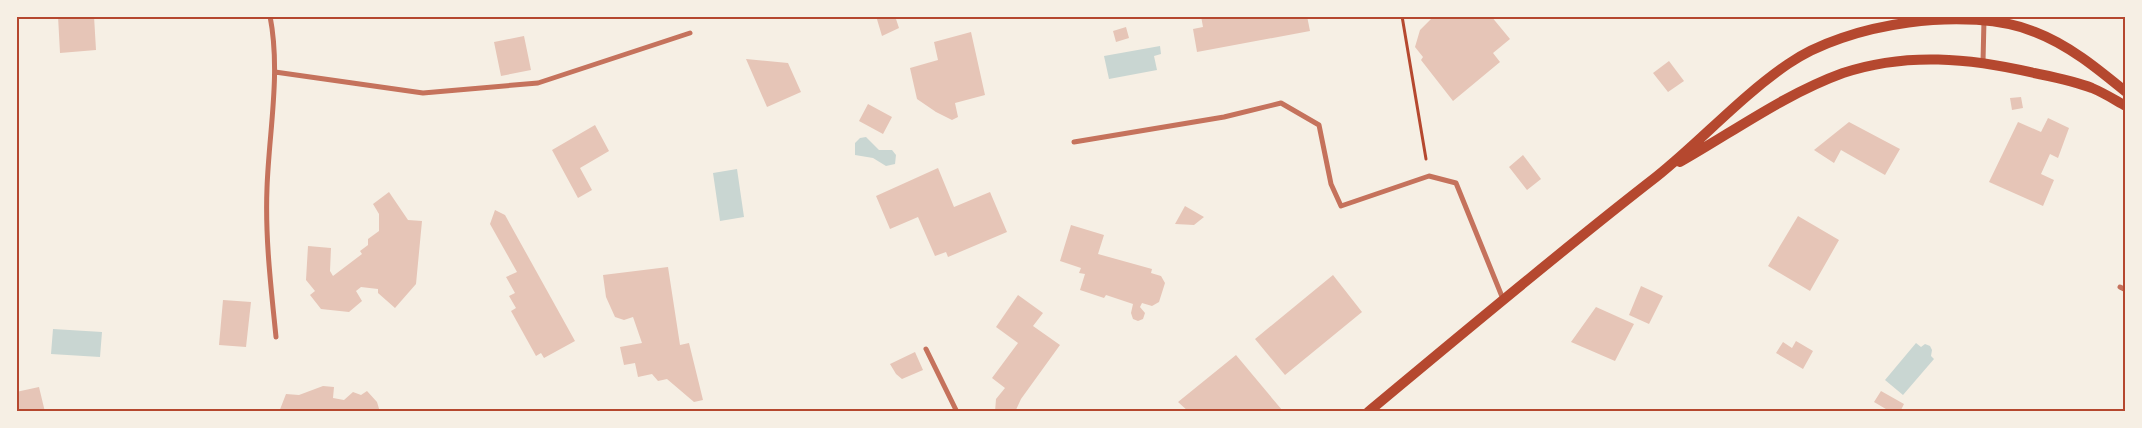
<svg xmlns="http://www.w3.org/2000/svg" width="2142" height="428" viewBox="0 0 2142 428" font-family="Georgia,serif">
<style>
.water{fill:#c9d6d2}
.building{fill:#e6c5b7}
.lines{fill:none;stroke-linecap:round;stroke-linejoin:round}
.path{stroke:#b5482f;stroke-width:3}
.minor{stroke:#c5725c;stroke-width:5}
.secondary{stroke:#b5482f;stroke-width:10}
.neatline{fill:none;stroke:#b5482f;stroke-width:2}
</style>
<rect width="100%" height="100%" fill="#f6efe4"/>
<path class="water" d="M 1160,46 L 1161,54 L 1154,56 L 1157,70 L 1109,79 L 1104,56 Z
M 866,137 L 879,150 L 892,150 L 896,155 L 895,164 L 886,166 L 873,158 L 855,155 L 855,143 L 860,138 Z
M 737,169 L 744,217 L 720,221 L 713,173 Z
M 53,329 L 102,332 L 100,357 L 51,354 Z
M 1916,343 L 1921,347 L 1925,344 L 1930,346 L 1932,350 L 1931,356 L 1934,359 L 1903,395 L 1885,380 Z"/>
<path class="building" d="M 58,16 L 94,16 L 96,50 L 60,53 Z
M 876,16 L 895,16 L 899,28 L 882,36 Z
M 1201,16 L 1307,16 L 1310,31 L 1197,52 L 1193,29 L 1203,27 Z
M 1434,16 L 1491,16 L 1510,39 L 1493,53 L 1500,62 L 1453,101 L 1421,60 L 1423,57 L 1415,47 L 1420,30 Z
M 1126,27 L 1129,38 L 1116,42 L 1113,31 Z
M 971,32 L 985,95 L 955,103 L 958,117 L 952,120 L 936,112 L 917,99 L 910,68 L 938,60 L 934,42 Z
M 524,36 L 531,70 L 501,76 L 494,42 Z
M 746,59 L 788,63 L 801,92 L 767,107 Z
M 1669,61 L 1684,81 L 1668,92 L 1653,73 Z
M 2021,97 L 2023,108 L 2012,110 L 2010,98 Z
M 868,104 L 892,117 L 883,134 L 859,121 Z
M 2048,118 L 2069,128 L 2058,158 L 2050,154 L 2041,174 L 2054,180 L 2043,206 L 1989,182 L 2018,122 L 2041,132 Z
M 1849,122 L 1900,149 L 1885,175 L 1841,150 L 1834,163 L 1814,150 Z
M 595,125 L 609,151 L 580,168 L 592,190 L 578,198 L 552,150 Z
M 1523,155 L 1541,179 L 1527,190 L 1509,167 Z
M 938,168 L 954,207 L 990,192 L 1007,232 L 948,257 L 946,252 L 935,256 L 918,217 L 890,229 L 876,196 Z
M 389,192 L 408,220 L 422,221 L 416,284 L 395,308 L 378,293 L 378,289 L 361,287 L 356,291 L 362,301 L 349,312 L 321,309 L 310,295 L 315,291 L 306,280 L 308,246 L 331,248 L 330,271 L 333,276 L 362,254 L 360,251 L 368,245 L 368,239 L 379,231 L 379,214 L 373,204 Z
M 1185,206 L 1204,217 L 1194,225 L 1175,224 Z
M 495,210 L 505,215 L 575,341 L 544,358 L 541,353 L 536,356 L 511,311 L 516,308 L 509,296 L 515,293 L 506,277 L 517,272 L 490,224 Z
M 1798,216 L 1839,240 L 1810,291 L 1768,266 Z
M 1071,225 L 1104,235 L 1098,254 L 1152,269 L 1151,273 L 1161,276 L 1165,283 L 1159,302 L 1152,306 L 1142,303 L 1140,307 L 1145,313 L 1143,319 L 1138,321 L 1133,319 L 1131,313 L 1133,304 L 1106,295 L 1104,298 L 1080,290 L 1085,274 L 1079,273 L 1081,268 L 1060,261 Z
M 668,267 L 680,345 L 689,343 L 703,400 L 694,402 L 667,379 L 658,381 L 652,374 L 638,377 L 635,363 L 624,365 L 620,347 L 642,343 L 633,317 L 624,320 L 615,317 L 606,297 L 603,275 Z
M 1333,275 L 1362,312 L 1285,375 L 1255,339 Z
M 1641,286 L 1663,296 L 1649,324 L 1629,315 Z
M 1018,295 L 1043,313 L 1033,326 L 1060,345 L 1021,399 L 1015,412 L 995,412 L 996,399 L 1005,388 L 992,378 L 1018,343 L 996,327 Z
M 223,300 L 251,302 L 246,347 L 219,345 Z
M 1596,307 L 1634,324 L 1615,361 L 1571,342 Z
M 1796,341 L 1813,351 L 1803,369 L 1776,353 L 1783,342 L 1792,348 Z
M 915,352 L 923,370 L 902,379 L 896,374 L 890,364 Z
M 1236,355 L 1282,410 L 1280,412 L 1189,412 L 1178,402 Z
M 323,386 L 334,387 L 333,398 L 344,400 L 353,392 L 361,395 L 367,391 L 377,402 L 380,412 L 279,412 L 286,394 L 299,395 Z
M 39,387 L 45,412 L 16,412 L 16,392 Z
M 1881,391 L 1904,404 L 1900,412 L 1891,412 L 1874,402 Z"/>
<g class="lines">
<path class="path" d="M 1402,16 L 1426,159"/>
<path class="minor" d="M 270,16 C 281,73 269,131 267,188 C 265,238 271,287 276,337
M 1983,62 L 1984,20
M 275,72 L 423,93 L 538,83 L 690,33
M 1074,142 L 1224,117 L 1281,103 L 1319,125 L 1331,184 L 1341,206 L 1429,176 L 1456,183 L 1503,299
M 2120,287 L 2126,290
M 926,349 L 957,412"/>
<path class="secondary" d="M 1680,162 C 1733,132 1785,94 1843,73 C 1906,52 1970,58 2034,73 C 2053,77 2074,81 2092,88 C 2104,93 2115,100 2126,106
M 1368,412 C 1463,333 1558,253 1656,177 C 1701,141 1740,97 1788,64 C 1846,23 1969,5 2035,32 C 2069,45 2098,69 2126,92"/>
</g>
<rect width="2142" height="428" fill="none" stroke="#f6efe4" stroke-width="35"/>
<rect x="18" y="18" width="2106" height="392" class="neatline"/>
</svg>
